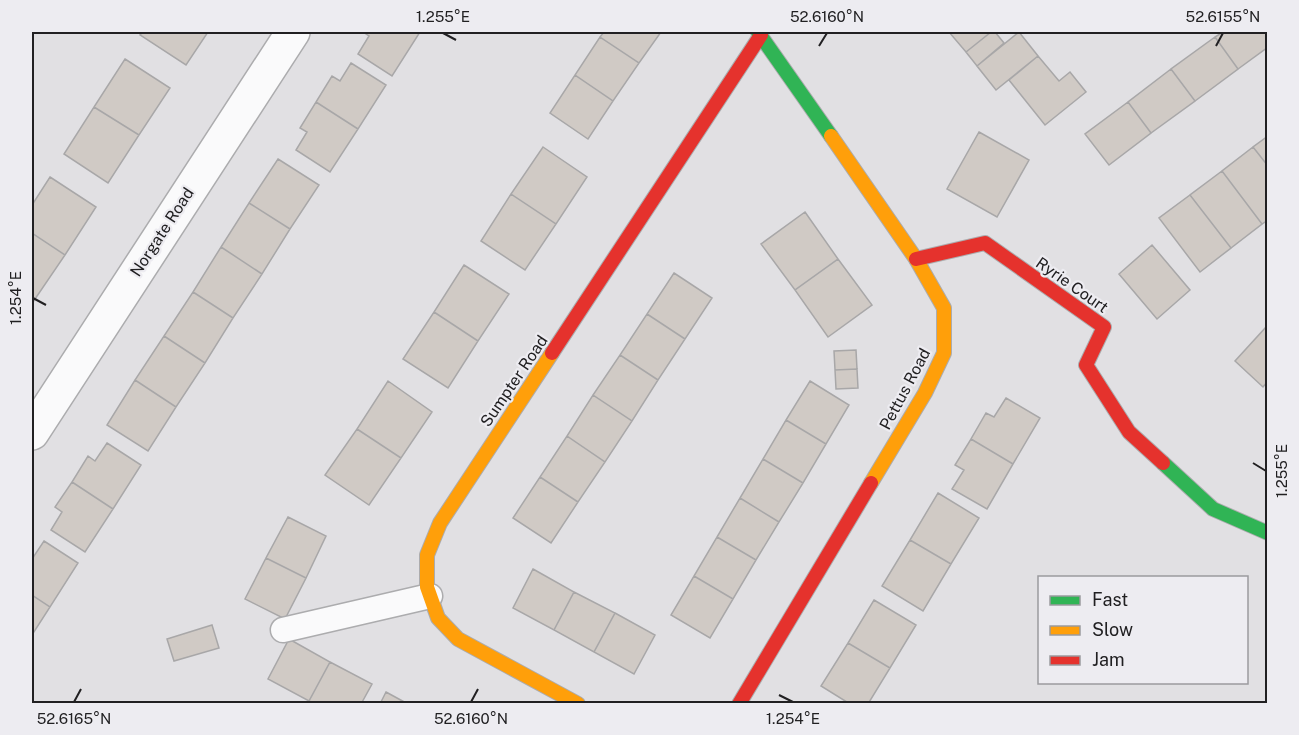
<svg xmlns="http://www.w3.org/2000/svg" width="1299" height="735" viewBox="0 0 1299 735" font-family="'Public Sans',sans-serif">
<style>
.building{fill:#d0cac5;stroke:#a8a7a8;stroke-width:1.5}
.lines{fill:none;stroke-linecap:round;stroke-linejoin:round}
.lane-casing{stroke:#acacae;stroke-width:27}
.street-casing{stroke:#acacae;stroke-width:36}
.fast-casing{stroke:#acacae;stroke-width:16}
.slow-casing{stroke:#acacae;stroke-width:16}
.jam-casing{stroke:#acacae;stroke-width:16}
.lane{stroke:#fafafb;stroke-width:24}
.street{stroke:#fafafb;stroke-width:33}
.fast{stroke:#30b455;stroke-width:14}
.slow{stroke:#ff9f0a;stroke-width:14}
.jam{stroke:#e5322d;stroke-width:14}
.ticks{fill:none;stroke:#212022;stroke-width:2}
.labels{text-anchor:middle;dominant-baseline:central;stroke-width:4.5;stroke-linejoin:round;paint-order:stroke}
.street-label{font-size:16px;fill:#212022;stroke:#edecf1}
.neatline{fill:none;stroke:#212022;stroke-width:2}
.ticks-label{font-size:15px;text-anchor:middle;fill:#212022}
</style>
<rect width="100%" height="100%" fill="#e1e0e3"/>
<path class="building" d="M 143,32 L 208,32 L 186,65 L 140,35 Z
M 363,32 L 420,32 L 392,76 L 358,54 L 369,36 Z
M 604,32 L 661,32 L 639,63 L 600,37 Z
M 949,32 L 991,32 L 966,52 Z
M 991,32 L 995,32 L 1004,43 L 977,66 L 966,52 Z
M 1019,32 L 1038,56 L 996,90 L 977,66 Z
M 1223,32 L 1268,32 L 1268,47 L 1238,69 L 1215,37 Z
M 600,37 L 639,63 L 613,101 L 575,75 Z
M 1215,37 L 1238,69 L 1195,101 L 1171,69 Z
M 1038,56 L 1059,81 L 1070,72 L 1086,92 L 1045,125 L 1009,80 Z
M 125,59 L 170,88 L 139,135 L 94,107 Z
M 351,63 L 386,85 L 358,129 L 316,102 L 332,76 L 340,81 Z
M 1171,69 L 1195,101 L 1151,133 L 1128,102 Z
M 575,75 L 613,101 L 588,139 L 550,113 Z
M 316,102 L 358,129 L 330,172 L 296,150 L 307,132 L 300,128 Z
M 1128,102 L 1151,133 L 1109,165 L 1085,134 Z
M 94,107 L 139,135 L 108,183 L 64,154 Z
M 979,132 L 1029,160 L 997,217 L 947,189 Z
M 1268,136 L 1268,166 L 1253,147 Z
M 543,147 L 587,177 L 556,224 L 511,194 Z
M 1253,147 L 1268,166 L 1268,220 L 1262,224 L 1222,171 Z
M 278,159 L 319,185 L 290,229 L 249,203 Z
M 1222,171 L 1262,224 L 1231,248 L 1190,195 Z
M 50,177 L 96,207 L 65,255 L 32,233 L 32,205 Z
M 511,194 L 556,224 L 525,270 L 481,241 Z
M 1190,195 L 1231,248 L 1200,272 L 1159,218 Z
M 249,203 L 290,229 L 262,274 L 221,247 Z
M 805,212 L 838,259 L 795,290 L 761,244 Z
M 32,233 L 65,255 L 33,302 L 32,300 Z
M 1152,245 L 1190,290 L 1157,319 L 1119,274 Z
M 221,247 L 262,274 L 233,318 L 193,292 Z
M 838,259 L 872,305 L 828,337 L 795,290 Z
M 464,265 L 509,294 L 478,341 L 434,312 Z
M 674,273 L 712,298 L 685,339 L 647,314 Z
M 193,292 L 233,318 L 205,363 L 164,336 Z
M 434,312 L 478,341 L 448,388 L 403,359 Z
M 647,314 L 685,339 L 658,380 L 620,355 Z
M 1267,326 L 1268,381 L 1263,387 L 1235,361 Z
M 164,336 L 205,363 L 176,407 L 135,380 Z
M 856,350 L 857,369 L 835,370 L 834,351 Z
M 620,355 L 658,380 L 632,421 L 593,395 Z
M 857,369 L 858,388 L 836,389 L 835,370 Z
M 135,380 L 176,407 L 148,451 L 107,425 Z
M 388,381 L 432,412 L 401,458 L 357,429 Z
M 810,381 L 849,405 L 826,444 L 786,420 Z
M 593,395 L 632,421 L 605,462 L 567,436 Z
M 1006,398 L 1040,418 L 1013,464 L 971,439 L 986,413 L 994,417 Z
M 786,420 L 826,444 L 803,483 L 763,459 Z
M 357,429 L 401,458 L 369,505 L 325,475 Z
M 567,436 L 605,462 L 578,502 L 540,477 Z
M 971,439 L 1013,464 L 987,509 L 952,489 L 964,470 L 955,465 Z
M 107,443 L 141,465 L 113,509 L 72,482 L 88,456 L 95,461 Z
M 763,459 L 803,483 L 779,522 L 740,498 Z
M 540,477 L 578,502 L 551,543 L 513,518 Z
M 72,482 L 113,509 L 85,552 L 51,530 L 62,512 L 55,507 Z
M 938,493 L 979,518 L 951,564 L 910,540 Z
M 740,498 L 779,522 L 756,560 L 717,537 Z
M 288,517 L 326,536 L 306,578 L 266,558 Z
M 717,537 L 756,560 L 733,599 L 694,576 Z
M 910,540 L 951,564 L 923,611 L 882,586 Z
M 44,541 L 78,563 L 50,607 L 32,595 L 32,559 Z
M 266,558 L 306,578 L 285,619 L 245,599 Z
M 533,569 L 574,592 L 554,630 L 513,608 Z
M 694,576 L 733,599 L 710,638 L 671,615 Z
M 574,592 L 615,613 L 594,652 L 554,630 Z
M 32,595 L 50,607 L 32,635 Z
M 874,600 L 916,625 L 890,668 L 848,643 Z
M 615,613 L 655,635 L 634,674 L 594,652 Z
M 212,625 L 219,648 L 174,661 L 167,639 Z
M 289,639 L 330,662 L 309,701 L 268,679 Z
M 848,643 L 890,668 L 868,704 L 850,704 L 821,686 Z
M 330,662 L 372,684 L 361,704 L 314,704 L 309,701 Z
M 386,692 L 408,704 L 380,704 Z"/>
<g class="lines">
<g class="lane-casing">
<path id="lane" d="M 283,630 L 430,596"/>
</g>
<g class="street-casing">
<path id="street" d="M 32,433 L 293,32"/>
</g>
<g class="fast-casing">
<path id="fast" d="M 758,32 L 831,136
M 1163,463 L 1213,509 L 1268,533"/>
</g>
<g class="slow-casing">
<path id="slow" d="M 831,136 L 916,259 L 944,308 L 944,353 L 925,393 L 871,483
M 552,353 L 440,523 L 427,555 L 427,587 L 438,618 L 458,639 L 578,704"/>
</g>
<g class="jam-casing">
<path id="jam" d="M 916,259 L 985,243 L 1104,327 L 1086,365 L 1129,432 L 1163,463
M 552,353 L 761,35
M 739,704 L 871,483"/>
</g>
<use href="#lane" class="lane"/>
<use href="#street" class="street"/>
<use href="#fast" class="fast"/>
<use href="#slow" class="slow"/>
<use href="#jam" class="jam"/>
</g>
<path class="ticks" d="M 443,33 L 456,40M 819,46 L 827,33M 1216,46 L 1223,33M 33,298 L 46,305M 1253,463 L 1266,471M 779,695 L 793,702M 74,702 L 81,689M 471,702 L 478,689"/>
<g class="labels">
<g class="street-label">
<text transform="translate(162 232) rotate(-57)">Norgate Road</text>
<text transform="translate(1072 285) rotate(35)">Ryrie Court</text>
<text transform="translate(514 381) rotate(-56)">Sumpter Road</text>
<text transform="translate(905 389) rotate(-62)">Pettus Road</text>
</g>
</g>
<rect width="1299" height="735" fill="none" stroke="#edecf1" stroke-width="66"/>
<rect x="1038" y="576" width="210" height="108" fill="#edecf1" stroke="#9b9a9e" stroke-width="1.5"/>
<rect x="1050" y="596" width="30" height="9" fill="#30b455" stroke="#9b9a9e" stroke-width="1.5"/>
<text x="1092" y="606" font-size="18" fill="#212022">Fast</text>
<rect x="1050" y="626" width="30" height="9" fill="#ff9f0a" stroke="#9b9a9e" stroke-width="1.5"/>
<text x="1092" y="636" font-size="18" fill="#212022">Slow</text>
<rect x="1050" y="656" width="30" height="9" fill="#e5322d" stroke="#9b9a9e" stroke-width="1.5"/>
<text x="1092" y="666" font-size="18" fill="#212022">Jam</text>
<rect x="33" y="33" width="1233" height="669" class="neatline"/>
<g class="ticks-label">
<text x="443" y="22">1.255°E</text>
<text x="827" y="22">52.6160°N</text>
<text x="1223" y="22">52.6155°N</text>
<text transform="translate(16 298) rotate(-90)" y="5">1.254°E</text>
<text transform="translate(1282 471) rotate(-90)" y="5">1.255°E</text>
<text x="74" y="724">52.6165°N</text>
<text x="471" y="724">52.6160°N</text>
<text x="793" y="724">1.254°E</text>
</g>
</svg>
